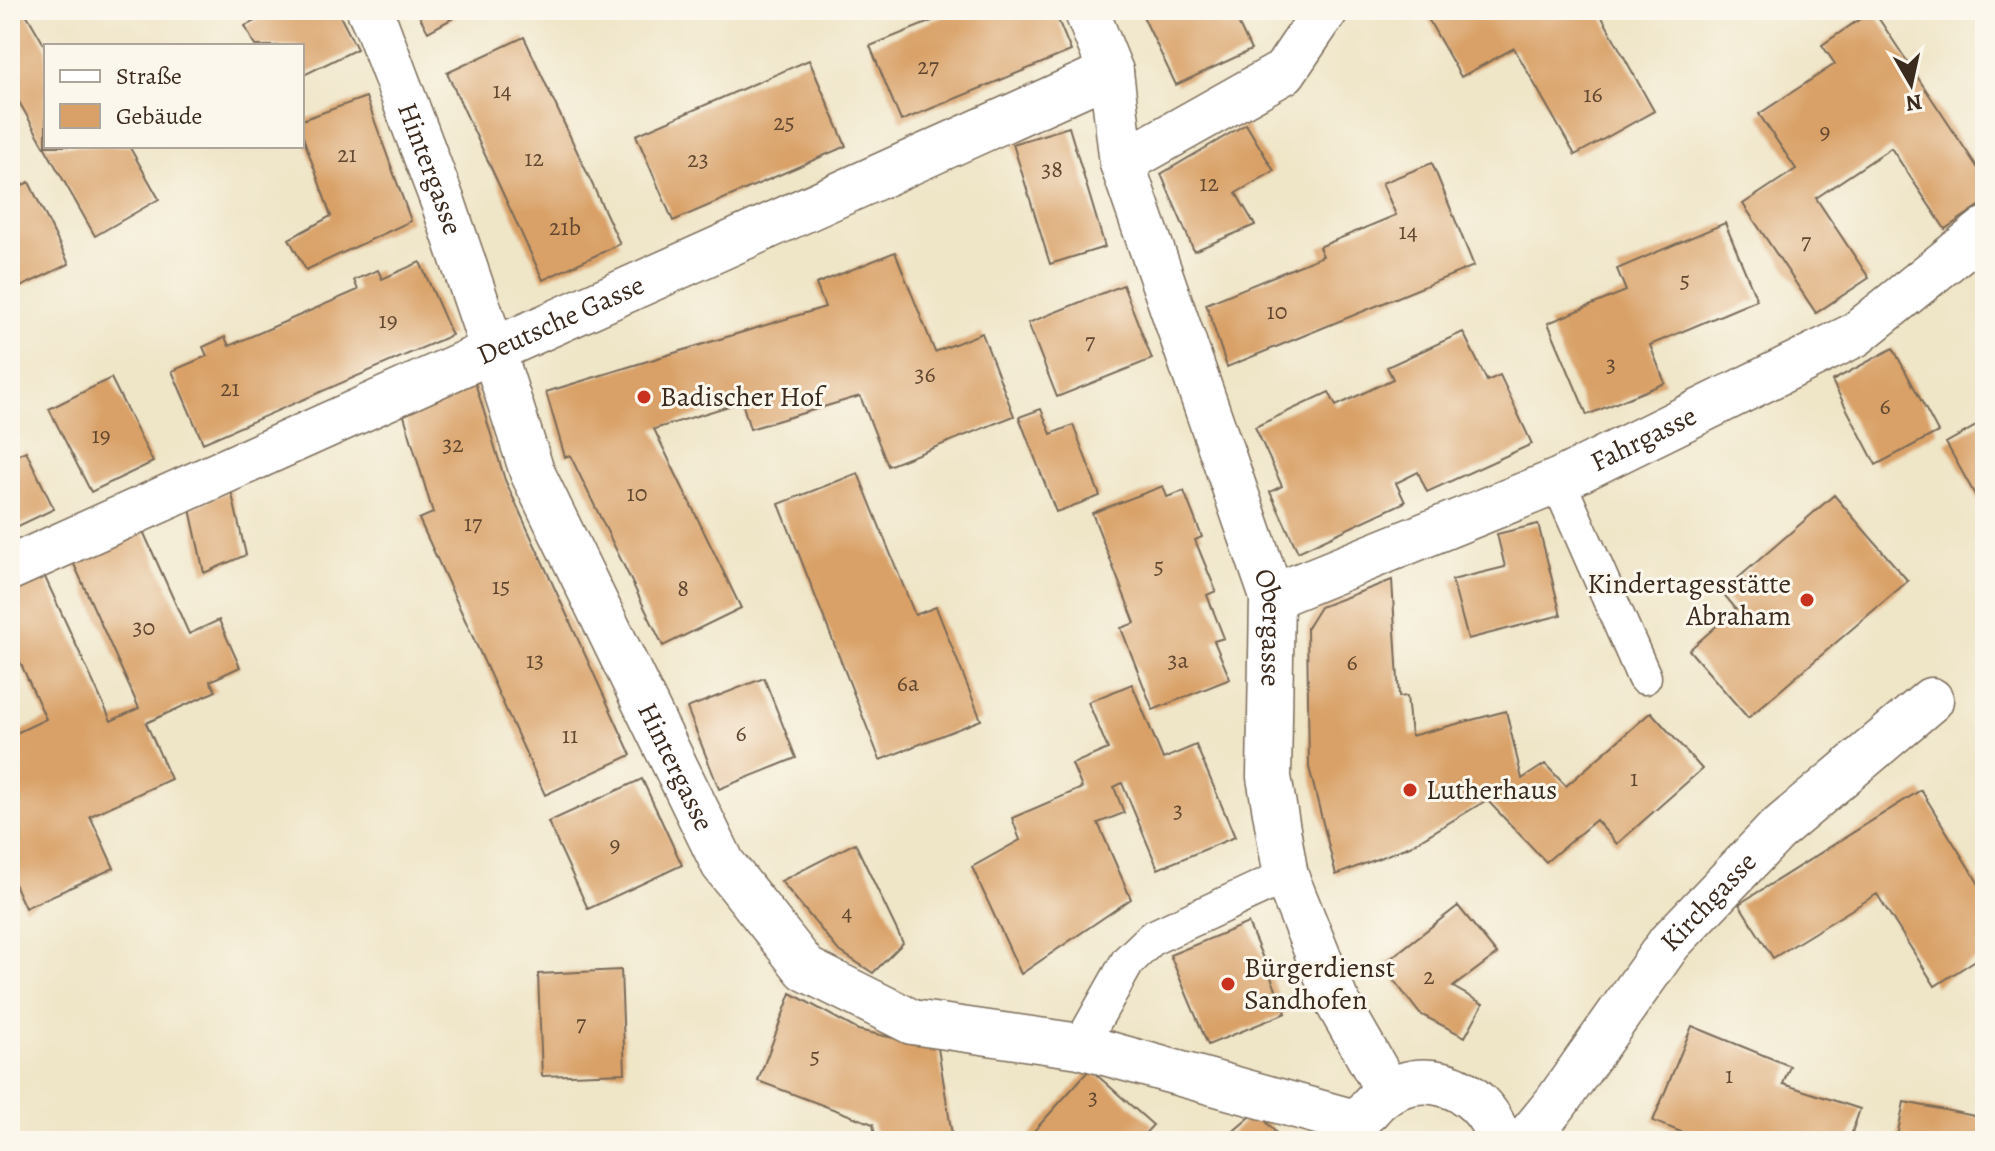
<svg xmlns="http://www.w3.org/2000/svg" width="1995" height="1151" viewBox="0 0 1995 1151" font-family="Alegreya,serif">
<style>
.building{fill:#d9a167}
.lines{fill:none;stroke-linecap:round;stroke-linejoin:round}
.lane-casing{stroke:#7a6b59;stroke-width:37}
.street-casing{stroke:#7a6b59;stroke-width:47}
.lane{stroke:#fff;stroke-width:34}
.street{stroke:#fff;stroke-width:44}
.poi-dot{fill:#c8321e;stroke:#fbf7ec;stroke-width:3}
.labels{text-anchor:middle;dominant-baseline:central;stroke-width:6;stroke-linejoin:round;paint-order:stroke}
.number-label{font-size:24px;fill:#624830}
.street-label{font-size:28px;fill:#3b2a1e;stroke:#fbf7ec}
.poi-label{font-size:28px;fill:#3b2a1e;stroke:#fbf7ec;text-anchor:start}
</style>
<rect width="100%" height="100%" fill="#fbf7ec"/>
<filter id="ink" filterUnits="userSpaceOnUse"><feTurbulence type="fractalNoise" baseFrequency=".0125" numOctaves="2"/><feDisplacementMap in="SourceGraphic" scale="16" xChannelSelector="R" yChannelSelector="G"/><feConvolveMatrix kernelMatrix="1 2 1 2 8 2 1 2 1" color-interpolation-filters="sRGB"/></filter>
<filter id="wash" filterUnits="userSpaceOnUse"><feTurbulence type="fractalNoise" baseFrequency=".006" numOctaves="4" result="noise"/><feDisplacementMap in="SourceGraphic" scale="32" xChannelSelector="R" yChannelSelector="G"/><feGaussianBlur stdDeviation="1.8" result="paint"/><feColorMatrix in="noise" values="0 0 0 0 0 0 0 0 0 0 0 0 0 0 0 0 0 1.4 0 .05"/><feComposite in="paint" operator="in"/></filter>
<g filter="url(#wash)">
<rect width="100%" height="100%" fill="#efe5c7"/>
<g id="blocks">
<path class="building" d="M 10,10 L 24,10 L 46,48 L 46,146 L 129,146 L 159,199 L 95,236 L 10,86 Z
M 276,10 L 337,10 L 357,49 L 302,76 L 302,46 L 255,46 L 245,26 Z
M 416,10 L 468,10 L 428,32 Z
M 959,10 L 1054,10 L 1071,51 L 901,121 L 870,46 Z
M 1140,10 L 1232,10 L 1251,50 L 1176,85 Z
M 1423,10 L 1598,10 L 1654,111 L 1575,155 L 1514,48 L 1461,77 Z
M 1873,10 L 1985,179 L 1985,202 L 1945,229 L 1891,148 L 1816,198 L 1869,278 L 1816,313 L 1743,204 L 1796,169 L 1759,114 L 1835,64 L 1822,45 Z
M 524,37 L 620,244 L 543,280 L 447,73 Z
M 809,60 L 846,146 L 673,221 L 636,135 Z
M 366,97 L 411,221 L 306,270 L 289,239 L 331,216 L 302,134 L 302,120 Z
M 1246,124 L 1274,171 L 1236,193 L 1255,225 L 1194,251 L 1161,174 Z
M 1069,127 L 1105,247 L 1050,264 L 1013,144 Z
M 1432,163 L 1474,266 L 1227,367 L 1206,304 L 1323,256 L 1319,247 L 1396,215 L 1382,183 Z
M 29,182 L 69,264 L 10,292 L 10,191 Z
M 1725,223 L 1757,300 L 1650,345 L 1665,383 L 1587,415 L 1548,323 L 1626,291 L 1617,269 Z
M 895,252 L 935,352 L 982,333 L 1014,416 L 888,466 L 860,396 L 750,429 L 742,402 L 654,429 L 741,608 L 663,646 L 570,455 L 565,457 L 546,392 L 825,307 L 816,284 Z
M 420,262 L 452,335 L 203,443 L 172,371 L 207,356 L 203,347 L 225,337 L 229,346 L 358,290 L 354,280 L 378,270 L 382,279 Z
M 1123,285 L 1152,359 L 1057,397 L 1028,323 Z
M 1463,332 L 1487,381 L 1500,375 L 1532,444 L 1427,492 L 1418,472 L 1396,483 L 1405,502 L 1298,552 L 1270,492 L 1282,486 L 1255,427 L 1329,392 L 1336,406 L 1393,379 L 1387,367 Z
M 1893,348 L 1938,432 L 1876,465 L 1832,381 Z
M 473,376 L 505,480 L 631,755 L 545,795 L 419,519 L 433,513 L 402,409 Z
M 111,378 L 153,462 L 91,492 L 49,409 Z
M 1041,409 L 1051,434 L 1073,425 L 1100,496 L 1056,512 L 1019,417 Z
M 1985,421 L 1985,513 L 1946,443 Z
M 26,451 L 54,509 L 10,530 L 10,458 Z
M 858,473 L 915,615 L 936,607 L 981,720 L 880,760 L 779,504 Z
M 1163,486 L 1167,497 L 1184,491 L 1202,537 L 1195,540 L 1216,591 L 1207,595 L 1224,638 L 1214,641 L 1230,679 L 1153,710 L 1121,628 L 1135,623 L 1092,513 Z
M 231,490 L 246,555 L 204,573 L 190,509 Z
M 1834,495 L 1908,581 L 1748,718 L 1689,650 L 1736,609 L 1722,592 Z
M 1538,524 L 1561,615 L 1468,639 L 1452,580 L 1505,567 L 1497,534 Z
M 143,531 L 189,634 L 219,620 L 240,667 L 210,681 L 216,691 L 146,723 L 171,779 L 90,816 L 114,868 L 25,908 L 10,875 L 10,736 L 46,719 L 10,640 L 10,591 L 44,575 L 111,721 L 139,708 L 73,562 Z
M 1392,580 L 1399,697 L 1407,696 L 1411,736 L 1506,711 L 1522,779 L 1545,764 L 1566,786 L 1651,712 L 1702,769 L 1617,844 L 1596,820 L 1546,862 L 1487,800 L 1410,846 L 1336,875 L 1309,767 L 1307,628 L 1320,607 Z
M 764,678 L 796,758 L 719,789 L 687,708 Z
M 1132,684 L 1163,759 L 1196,745 L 1235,837 L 1158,869 L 1122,783 L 1114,787 L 1124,813 L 1098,823 L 1131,899 L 1021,974 L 972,867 L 1020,840 L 1012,818 L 1082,788 L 1072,764 L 1108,749 L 1088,702 Z
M 642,779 L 682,865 L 588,909 L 548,822 Z
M 1921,790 L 1985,894 L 1985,954 L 1935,986 L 1877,894 L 1773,958 L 1739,904 Z
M 855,843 L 903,943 L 873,973 L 838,950 L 781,881 Z
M 1458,906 L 1497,954 L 1453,987 L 1483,1004 L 1465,1037 L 1420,1014 L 1382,965 Z
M 1248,923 L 1286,1013 L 1208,1045 L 1170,955 Z
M 621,970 L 625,1073 L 542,1076 L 538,974 Z
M 791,993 L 858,1030 L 938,1048 L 953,1141 L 876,1141 L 873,1124 L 758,1081 Z
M 1692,1026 L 1790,1066 L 1783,1084 L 1860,1109 L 1849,1141 L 1704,1141 L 1653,1121 Z
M 1090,1069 L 1153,1125 L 1138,1141 L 1025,1141 Z
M 1904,1102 L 1985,1118 L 1985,1141 L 1896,1141 Z
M 1257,1111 L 1283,1141 L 1222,1141 Z"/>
</g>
</g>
<g filter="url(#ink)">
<use href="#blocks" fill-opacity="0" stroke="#7a6b59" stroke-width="2"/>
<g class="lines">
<g class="lane-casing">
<path id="lane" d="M 1558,481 L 1644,677
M 1080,1046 L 1128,961 L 1152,938 L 1286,876"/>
</g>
<g class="street-casing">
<g id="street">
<path id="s1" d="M 369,10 L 377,27 L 444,205 L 493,350 L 532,472 L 723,864 L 806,969 L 912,1022 L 1080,1046 L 1358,1123"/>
<path id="s2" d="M 1086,10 L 1111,72 L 1122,163 L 1272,597 L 1269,777 L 1286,876 L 1336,1000 L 1388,1091"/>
<path d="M 1122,163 L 1284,72 L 1326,10"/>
<path id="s3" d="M 10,568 L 1111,72"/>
<path id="s4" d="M 1272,597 L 1558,481 L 1855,335 L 1985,230"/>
<path d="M 1368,1110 C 1408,1059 1484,1081 1499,1141"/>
<path id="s5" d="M 1525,1141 L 1556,1103 L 1670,942 L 1776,831 L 1931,700"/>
</g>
</g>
<use href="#lane" class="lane"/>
<use href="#street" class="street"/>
</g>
</g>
<g class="poi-dot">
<circle cx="644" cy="397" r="8"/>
<circle cx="1807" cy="600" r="8"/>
<circle cx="1410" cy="790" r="8"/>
<circle cx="1228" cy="984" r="8"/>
</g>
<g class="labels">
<g class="number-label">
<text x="928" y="66">27</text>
<text x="502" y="90">14</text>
<text x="1593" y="94">16</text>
<text x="784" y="122">25</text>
<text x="1825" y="131">9</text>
<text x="347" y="154">21</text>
<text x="534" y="158">12</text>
<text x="698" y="159">23</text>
<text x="1052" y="169">38</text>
<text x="1209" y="183">12</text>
<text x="565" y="227">21b</text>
<text x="1408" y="231">14</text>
<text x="1806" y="241">7</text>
<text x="1685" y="280">5</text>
<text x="1277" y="311">10</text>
<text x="388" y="320">19</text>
<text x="1090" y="341">7</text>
<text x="1611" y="364">3</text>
<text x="925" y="374">36</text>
<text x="230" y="388">21</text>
<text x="1885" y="406">6</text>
<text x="101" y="435">19</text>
<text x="453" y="444">32</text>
<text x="637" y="493">10</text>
<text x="473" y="523">17</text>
<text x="1159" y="566">5</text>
<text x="501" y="586">15</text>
<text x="683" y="588">8</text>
<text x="144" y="627">30</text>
<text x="535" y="660">13</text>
<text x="1178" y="660">3a</text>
<text x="1352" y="662">6</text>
<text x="908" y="683">6a</text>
<text x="741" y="733">6</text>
<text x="570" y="735">11</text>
<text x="1634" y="778">1</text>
<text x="1178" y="810">3</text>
<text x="615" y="844">9</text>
<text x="847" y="912">4</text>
<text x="1429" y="976">2</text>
<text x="581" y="1023">7</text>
<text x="815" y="1056">5</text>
<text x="1729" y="1075">1</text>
<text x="1093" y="1097">3</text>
</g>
<g class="street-label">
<text stroke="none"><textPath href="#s1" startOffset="170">Hintergasse</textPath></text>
<text stroke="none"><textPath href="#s3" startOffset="604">Deutsche Gasse</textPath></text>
<text stroke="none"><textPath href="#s4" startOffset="404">Fahrgasse</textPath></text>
<text stroke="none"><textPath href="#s2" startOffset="648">Obergasse</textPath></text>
<text stroke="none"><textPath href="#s1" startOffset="818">Hintergasse</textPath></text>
<text stroke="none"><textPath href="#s5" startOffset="302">Kirchgasse</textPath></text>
</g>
<g class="poi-label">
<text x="660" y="397">Badischer Hof</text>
<text x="1791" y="584" text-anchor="end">Kindertagesstätte<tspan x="1791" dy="32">Abraham</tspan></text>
<text x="1426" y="790">Lutherhaus</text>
<text x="1244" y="968">Bürgerdienst<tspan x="1244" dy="32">Sandhofen</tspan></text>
</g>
</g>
<rect width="1995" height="1151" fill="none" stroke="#fbf7ec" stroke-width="40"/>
<rect x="44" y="44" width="260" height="104" fill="#fbf7ec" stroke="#aea59a" stroke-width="2"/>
<rect x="60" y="70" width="40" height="12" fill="#ffffff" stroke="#aea59a" stroke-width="2"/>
<text x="116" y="84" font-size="24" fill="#3b2a1e">Straße</text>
<rect x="60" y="104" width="40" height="24" fill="#d9a167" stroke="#aea59a" stroke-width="2"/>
<text x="116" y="124" font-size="24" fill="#3b2a1e">Gebäude</text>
<g transform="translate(1911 84) rotate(171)" stroke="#fbf7ec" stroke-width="6" paint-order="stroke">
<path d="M0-6L14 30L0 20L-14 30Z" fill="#3b2a1e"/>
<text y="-12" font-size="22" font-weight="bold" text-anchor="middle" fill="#3b2a1e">N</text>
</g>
</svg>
